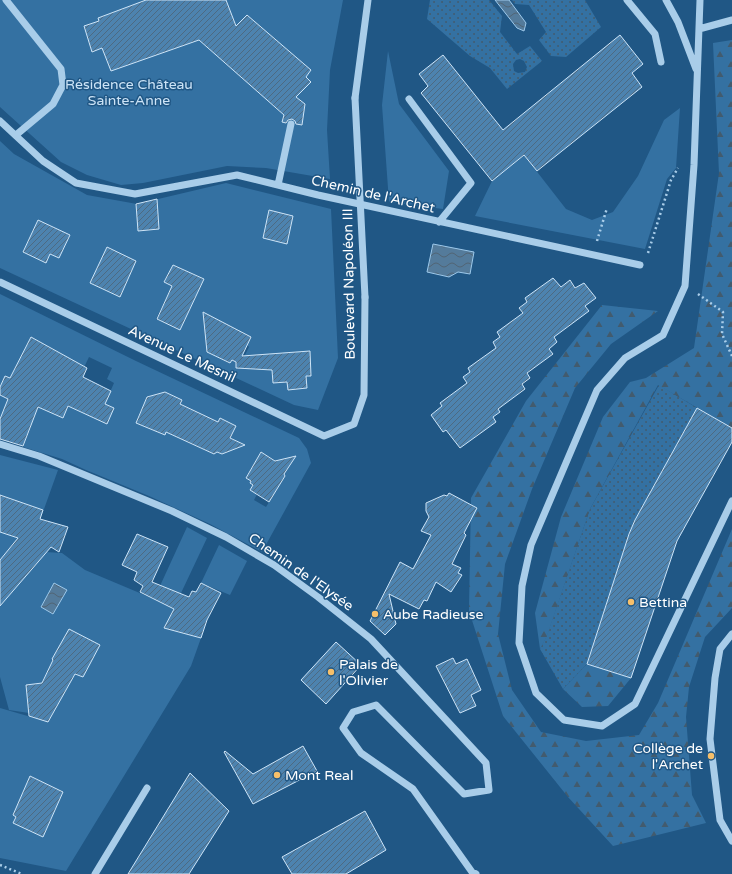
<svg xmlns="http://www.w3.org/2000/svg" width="732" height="874" viewBox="0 0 732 874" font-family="'Varela Round',sans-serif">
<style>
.grass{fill:url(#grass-dots);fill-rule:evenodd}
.forest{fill:url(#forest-firs)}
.garden{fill:#3471a2;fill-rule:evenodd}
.water{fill:url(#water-waves);stroke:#9dc9eb}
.building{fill:url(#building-hatch);stroke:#cde4f7}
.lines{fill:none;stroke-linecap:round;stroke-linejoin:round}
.path{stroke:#a9cde9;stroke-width:2.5;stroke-dasharray:2 3;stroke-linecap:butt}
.minor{stroke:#a9cde9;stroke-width:7}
.minor-bridge{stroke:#a9cde9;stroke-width:7}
.poi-dot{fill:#f6bf6a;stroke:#205785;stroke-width:1.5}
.labels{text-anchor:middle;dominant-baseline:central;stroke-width:3;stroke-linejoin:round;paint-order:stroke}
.park-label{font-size:14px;fill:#cde4f7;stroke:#205785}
.street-label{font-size:14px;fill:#fff;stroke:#205785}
.poi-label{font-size:14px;fill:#fff;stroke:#205785;text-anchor:start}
</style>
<defs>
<pattern id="grass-dots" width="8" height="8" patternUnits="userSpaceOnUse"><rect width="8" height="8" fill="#3471a2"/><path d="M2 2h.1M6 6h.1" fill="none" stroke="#425b6e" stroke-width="1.8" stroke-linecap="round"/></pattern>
<pattern id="forest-firs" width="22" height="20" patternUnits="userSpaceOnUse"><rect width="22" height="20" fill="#3471a2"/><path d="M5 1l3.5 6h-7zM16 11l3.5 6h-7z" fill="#425b6e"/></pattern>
<pattern id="water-waves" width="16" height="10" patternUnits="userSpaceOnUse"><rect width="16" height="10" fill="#547b9b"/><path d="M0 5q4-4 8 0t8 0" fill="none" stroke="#506474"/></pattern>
<pattern id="building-hatch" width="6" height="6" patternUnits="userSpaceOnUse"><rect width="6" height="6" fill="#4d83af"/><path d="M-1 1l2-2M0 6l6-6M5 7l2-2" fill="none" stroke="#4d6a82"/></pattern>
</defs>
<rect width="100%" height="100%" fill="#205785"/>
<path class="grass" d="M 430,0 L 489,0 L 502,16 L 500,32 L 517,54 L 530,46 L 542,61 L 507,89 L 490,68 L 470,56 L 427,19 ZM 520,59 L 524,61 L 527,67 L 525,72 L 518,73 L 514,71 L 513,64 L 516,60 Z
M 512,0 L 585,0 L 601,27 L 566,57 L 551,56 L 539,40 L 546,32 L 529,5 L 515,4 Z
M 659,385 L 697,408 L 635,520 L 629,534 L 587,664 L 563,689 L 540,649 L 547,635 L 590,509 Z"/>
<path class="forest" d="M 732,40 L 732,428 L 658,385 L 590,509 L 547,636 L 540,649 L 563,689 L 587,664 L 631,678 L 608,706 L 582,707 L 563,689 L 540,649 L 535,613 L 561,517 L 603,417 L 630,382 L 646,378 L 694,348 L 719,173 L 713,43 Z
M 602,305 L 658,311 L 611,344 L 575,388 L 532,489 L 505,564 L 498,634 L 512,690 L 541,732 L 586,741 L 639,735 L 658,703 L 732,529 L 732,608 L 705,637 L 689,687 L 686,717 L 692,795 L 706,823 L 613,846 L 568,797 L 503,716 L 469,611 L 471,498 L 526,401 Z"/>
<path class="garden" d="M 0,0 L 343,0 L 330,70 L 327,130 L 330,179 L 266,168 L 227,166 L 143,183 L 121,185 L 87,175 L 61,162 L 0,107 Z
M 388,51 L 399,104 L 449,171 L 443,209 L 389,202 L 382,105 Z
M 680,108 L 676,168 L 667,179 L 645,249 L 475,216 L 492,181 L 524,155 L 566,209 L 592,220 L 613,212 L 638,176 L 664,120 Z
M 0,141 L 14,154 L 87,195 L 137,204 L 226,183 L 331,209 L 338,358 L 318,410 L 294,405 L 0,268 ZM 38,220 L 46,263 L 23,252 ZM 173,265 L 204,279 L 180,330 L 156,319 L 172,286 L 164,281 ZM 247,345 L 249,347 L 245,355 L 243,355 L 239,363 L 232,360 L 229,363 L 207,352 ZM 310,351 L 311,376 L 306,376 L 306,388 L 295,389 L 294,381 L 273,383 L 272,370 Z
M 0,294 L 136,361 L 299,438 L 307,449 L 311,463 L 262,552 L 210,524 L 149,496 L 86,470 L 62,459 L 23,447 L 31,427 L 1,416 L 0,419 L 0,395 L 21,405 L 58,352 L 31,337 L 10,378 L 5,376 L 0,387 ZM 89,357 L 112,368 L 107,379 L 114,383 L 107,399 L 76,384 ZM 154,395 L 182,400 L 165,435 L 141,425 L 142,421 L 137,419 L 147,397 ZM 203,415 L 218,422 L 220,418 L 235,426 L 230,438 L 238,442 L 235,448 L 222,454 L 217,452 L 214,454 L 190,443 ZM 261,452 L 278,462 L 283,459 L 289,463 L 289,466 L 284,474 L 285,476 L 266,507 L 254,500 L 257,494 L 250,490 L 253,485 L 250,483 L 251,481 L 246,477 Z
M 0,455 L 58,470 L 29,551 L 62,553 L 85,570 L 154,599 L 187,527 L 207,538 L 165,627 L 201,638 L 191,666 L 66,871 L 0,858 L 0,708 L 38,719 L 32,684 L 26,686 L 29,713 L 9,710 L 0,677 ZM 53,661 L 83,677 L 75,674 L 65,692 L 43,680 Z
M 219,545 L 247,561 L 230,595 L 201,583 Z"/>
<path class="water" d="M 495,0 L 509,0 L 526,23 L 524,31 L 517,28 Z
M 433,244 L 474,252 L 470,274 L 458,272 L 449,277 L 427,272 Z
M 54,583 L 67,590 L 53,614 L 41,607 Z"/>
<path class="building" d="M 146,0 L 226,0 L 236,26 L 247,15 L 311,70 L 306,77 L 311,82 L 296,97 L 305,104 L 302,125 L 296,124 L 295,121 L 292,119 L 288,120 L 286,123 L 282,122 L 284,115 L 199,40 L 111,71 L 102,48 L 92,52 L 84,26 L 99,21 L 98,18 Z
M 620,35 L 643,64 L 632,73 L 642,87 L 537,171 L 524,155 L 492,181 L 421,93 L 428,86 L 419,74 L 443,55 L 503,130 Z
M 157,199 L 159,229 L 138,231 L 136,204 Z
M 269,210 L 293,216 L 287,244 L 263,238 Z
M 38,220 L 70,235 L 59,258 L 50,254 L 46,263 L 23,252 Z
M 107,247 L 136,261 L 120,297 L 90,283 Z
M 173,265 L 204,279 L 180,330 L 157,319 L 172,286 L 164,282 Z
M 553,278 L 561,287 L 570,280 L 575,288 L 584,283 L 596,298 L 585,306 L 589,311 L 554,337 L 557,342 L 549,349 L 553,354 L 527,373 L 530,378 L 522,384 L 525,389 L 498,409 L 500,412 L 493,417 L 496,422 L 460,448 L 446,430 L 443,432 L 431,415 L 442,406 L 440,403 L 467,383 L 463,377 L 470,372 L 468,368 L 496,348 L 493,342 L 500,337 L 497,332 L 523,313 L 519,308 L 527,302 L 525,298 Z
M 203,312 L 251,337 L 242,356 L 310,351 L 311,376 L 306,376 L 307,388 L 288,390 L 287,382 L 273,383 L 272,370 L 236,368 L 236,362 L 232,360 L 230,363 L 207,352 Z
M 31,337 L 87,368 L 83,377 L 111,391 L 105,404 L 114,408 L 107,424 L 68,406 L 63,418 L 38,407 L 23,446 L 0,439 L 0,419 L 8,399 L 0,395 L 0,387 L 5,376 L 10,378 Z
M 165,392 L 182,400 L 180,404 L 218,422 L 220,418 L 236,426 L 230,438 L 245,445 L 222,454 L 217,452 L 214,454 L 166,432 L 165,435 L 136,423 L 147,397 Z
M 697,408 L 732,428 L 732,442 L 677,541 L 631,678 L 587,664 L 629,534 L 635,520 Z
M 261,452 L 275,461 L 296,456 L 284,474 L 285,476 L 269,502 L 250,490 L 253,485 L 250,483 L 251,481 L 246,478 Z
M 449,493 L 477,508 L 464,533 L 466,535 L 452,564 L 461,568 L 458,573 L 462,575 L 451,592 L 436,582 L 427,601 L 424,600 L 419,609 L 389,594 L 396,624 L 385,635 L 370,621 L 400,562 L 413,569 L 431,535 L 421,531 L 429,517 L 426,511 L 426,503 L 444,495 L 447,496 Z
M 0,495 L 43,510 L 40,519 L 68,527 L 59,552 L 51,547 L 0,606 L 0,560 L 18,538 L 0,532 Z
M 137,534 L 168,547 L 152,582 L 189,597 L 192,591 L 196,592 L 201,583 L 221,593 L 207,620 L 201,638 L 164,628 L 174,609 L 140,592 L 143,586 L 134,580 L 137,572 L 122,565 Z
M 69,629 L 100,645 L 83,677 L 75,674 L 48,722 L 29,716 L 26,685 L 42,683 L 53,660 L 52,659 Z
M 336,642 L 361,665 L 326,704 L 301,680 Z
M 453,658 L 456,664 L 467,659 L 481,690 L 471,695 L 476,706 L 460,713 L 436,666 Z
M 303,746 L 317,771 L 253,804 L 224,752 L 225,751 L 253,774 Z
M 190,773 L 229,811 L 189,874 L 128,874 Z
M 30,776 L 63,792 L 43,837 L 13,823 L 16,817 L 13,815 Z
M 365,811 L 386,850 L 346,874 L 292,874 L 282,857 Z"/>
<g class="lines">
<path class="path" d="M 597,241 L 607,208
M 648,253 L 671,180 L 678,168
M 698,294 L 723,312 L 722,334 L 732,356
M 0,865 L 22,874"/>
<path class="minor" d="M 6,0 L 61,69 L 63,85 L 53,104 L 16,135
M 627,0 L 655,34 L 661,62
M 666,0 L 678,22 L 696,69
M 700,0 L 694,165 L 685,286 L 663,335 L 625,358 L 597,390 L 531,545 L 522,586 L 519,643 L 536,693 L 564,720 L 602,726 L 635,704 L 732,501
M 699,29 L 732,20
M 355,98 L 368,0
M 409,99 L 471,183 L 439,222
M 0,121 L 43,161 L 76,183 L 135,194 L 237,175 L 318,195 L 640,265
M 278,185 L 291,124
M 0,282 L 324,436 L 354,424 L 364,395 L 365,297
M 0,444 L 39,456 L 172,511 L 226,537 L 274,565 L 318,597 L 371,639 L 486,763 L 489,790 L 464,794 L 376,705 L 353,712 L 343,728 L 361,753 L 413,789 L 472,872 L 476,874
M 732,634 L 720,649 L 715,678 L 710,739 L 720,820 L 732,841
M 95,874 L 147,788"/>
<path class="minor-bridge" d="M 355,98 L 365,297"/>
</g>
<g class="poi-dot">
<circle cx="631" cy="602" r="4"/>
<circle cx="375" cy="614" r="4"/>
<circle cx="331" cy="672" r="4"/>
<circle cx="711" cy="756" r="4"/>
<circle cx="277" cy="775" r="4"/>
</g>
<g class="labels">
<g class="park-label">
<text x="129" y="84">Résidence Château<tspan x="129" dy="16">Sainte-Anne</tspan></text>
</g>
<g class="street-label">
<text transform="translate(373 194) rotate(13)">Chemin de l'Archet</text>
<text transform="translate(349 284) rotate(-91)">Boulevard Napoléon III</text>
<text transform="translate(182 354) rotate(25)">Avenue Le Mesnil</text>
<text transform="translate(301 572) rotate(35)">Chemin de l'Elysée</text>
</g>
<g class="poi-label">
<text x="639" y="602">Bettina</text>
<text x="383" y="614">Aube Radieuse</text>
<text x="339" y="664">Palais de<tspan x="339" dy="16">l'Olivier</tspan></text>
<text x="703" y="748" text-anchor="end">Collège de<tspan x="703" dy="16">l'Archet</tspan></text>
<text x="285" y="775">Mont Real</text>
</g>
</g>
</svg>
